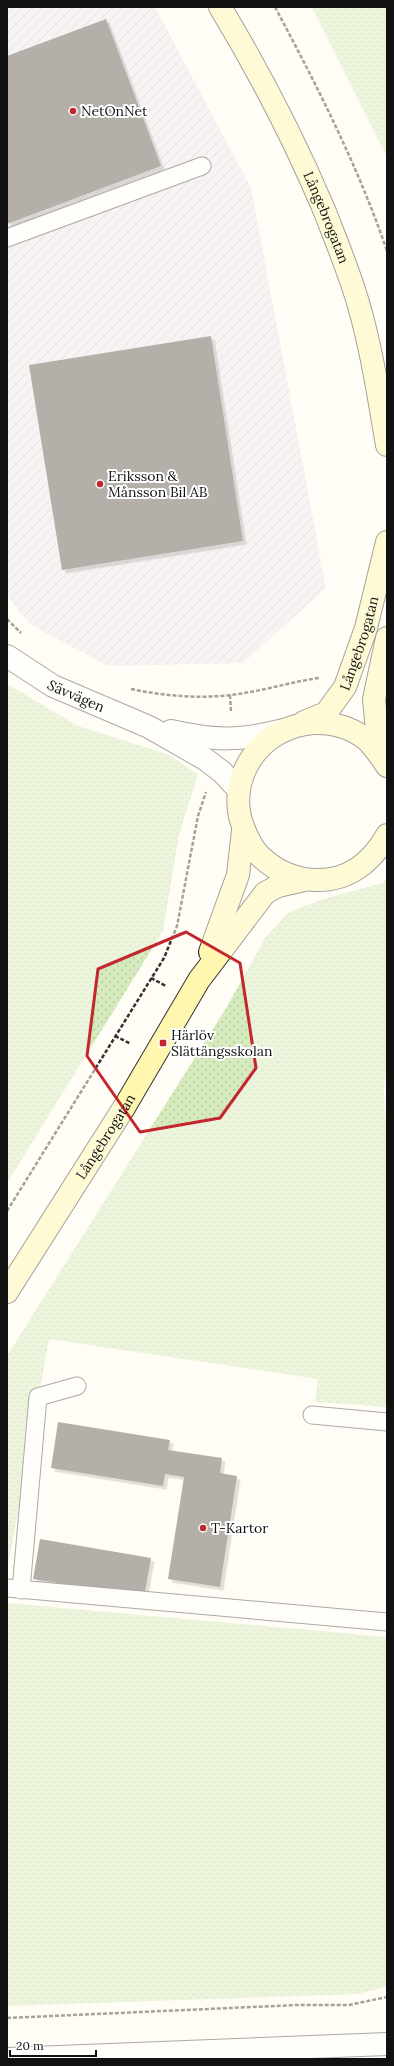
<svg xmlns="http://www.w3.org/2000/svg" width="394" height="2066" viewBox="0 0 394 2066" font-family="Lora,serif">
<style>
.industrial{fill:url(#industrial-furrows)}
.grass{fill:url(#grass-dots)}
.building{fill:#5a524d;filter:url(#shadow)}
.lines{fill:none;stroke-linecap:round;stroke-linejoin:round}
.service-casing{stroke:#444;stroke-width:19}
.minor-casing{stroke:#444;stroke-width:24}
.secondary-casing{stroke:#333;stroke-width:24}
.path{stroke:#333;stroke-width:2.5;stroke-dasharray:4 2;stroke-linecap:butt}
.service{stroke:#fff;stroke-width:17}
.minor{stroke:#fff;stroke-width:22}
.secondary{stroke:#fff6b0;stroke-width:22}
.marked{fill:none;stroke:#c4262e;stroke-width:3;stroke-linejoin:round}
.poi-dot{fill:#c4262e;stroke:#fff;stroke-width:1.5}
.labels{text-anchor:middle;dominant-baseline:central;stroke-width:4;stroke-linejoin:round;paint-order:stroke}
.poi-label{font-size:14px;fill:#111;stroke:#fff;text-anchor:start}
.street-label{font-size:14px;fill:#111;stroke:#fff}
</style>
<defs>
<pattern id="industrial-furrows" width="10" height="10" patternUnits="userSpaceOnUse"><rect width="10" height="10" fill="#eee6ef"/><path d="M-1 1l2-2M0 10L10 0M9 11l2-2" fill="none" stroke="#cbc4cc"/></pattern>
<pattern id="grass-dots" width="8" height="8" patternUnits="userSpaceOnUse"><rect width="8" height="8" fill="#d5ebbd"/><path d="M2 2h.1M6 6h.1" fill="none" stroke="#b6c8a1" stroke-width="1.8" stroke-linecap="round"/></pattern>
<filter id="shadow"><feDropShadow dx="3.5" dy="3.5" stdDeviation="0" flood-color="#0004"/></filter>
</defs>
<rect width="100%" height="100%" fill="#fffdf5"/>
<path class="industrial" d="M 7,7 L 155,7 L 251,188 L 326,588 L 243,663 L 108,666 L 30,624 L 7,596 Z"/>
<path class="grass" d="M 312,7 L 387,7 L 387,157 Z
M 7,684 L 78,726 L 167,754 L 198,774 L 179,835 L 163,931 L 7,1183 Z
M 387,879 L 387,1063 L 384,1090 L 387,1140 L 387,1407 L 315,1402 L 318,1379 L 49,1339 L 7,1572 L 7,1356 L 228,1005 L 265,938 L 288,913 L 320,900 L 382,883 Z
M 7,1603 L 387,1637 L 387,1986 L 359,1994 L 7,2006 Z"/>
<path class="building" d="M 106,19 L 161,166 L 7,224 L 7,56 Z
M 211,336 L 243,541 L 62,570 L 29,365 Z
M 58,1422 L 170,1440 L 168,1450 L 222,1458 L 220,1473 L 237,1476 L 220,1587 L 168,1579 L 184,1477 L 165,1474 L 163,1486 L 51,1468 Z
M 40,1539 L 151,1558 L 144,1597 L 33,1579 Z"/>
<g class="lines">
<g class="service-casing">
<path id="service" d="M 7,238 L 202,166
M 312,1415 L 387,1422
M 7,1588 L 387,1622
M 21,1590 L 38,1397 L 77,1386"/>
</g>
<g class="minor-casing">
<g id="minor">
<path id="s1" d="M 7,656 L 53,686 L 149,727 L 205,759 L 222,772 L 239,790"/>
<path d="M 171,731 C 214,741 240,741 284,730"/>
<path d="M 8,2059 L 387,2044"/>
</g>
</g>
<g class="secondary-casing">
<g id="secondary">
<path id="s2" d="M 220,7 C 260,73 295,141 325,212 C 337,243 350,274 359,306 C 372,351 379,399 387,445"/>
<path id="s3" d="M 304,722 L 326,713 L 345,687 L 366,628 L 387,542"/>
<path d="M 379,753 L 374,699 L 387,638"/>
<path d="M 387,766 C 381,757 375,748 367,740 C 330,710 273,721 249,762 C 239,779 236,799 240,817 C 244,831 249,844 259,855 C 274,870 293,879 315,880 C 348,881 372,862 387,835"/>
<path d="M 210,952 L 238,875 L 243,830"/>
<path id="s4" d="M 7,1292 L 125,1106 L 199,980 L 265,893 L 278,886 L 304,880"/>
</g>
</g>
<path class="path" d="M 275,7 C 317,86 358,166 387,251
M 7,619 L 21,633
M 131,689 C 170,697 210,700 250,692 C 273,688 296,681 319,678
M 230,695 L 231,712
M 151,978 L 166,986
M 115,1036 L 131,1044
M 7,1211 L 164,958 L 177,926 L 198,816 L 206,792
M 7,2018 L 297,2005 L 349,2005 L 387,1997"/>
<use href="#service" class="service"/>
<use href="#minor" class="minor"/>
<use href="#secondary" class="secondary"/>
</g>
<path d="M0 0H394V2066H0ZM 186,932 L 240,963 L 256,1068 L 220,1118 L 140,1132 L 87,1056 L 98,969 Z" fill="#fffdf5" fill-opacity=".55" fill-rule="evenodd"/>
<path class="marked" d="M 186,932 L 240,963 L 256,1068 L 220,1118 L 140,1132 L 87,1056 L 98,969 Z"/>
<g class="poi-dot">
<circle cx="73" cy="111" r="4"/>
<circle cx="100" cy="484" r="4"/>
<rect x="159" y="1039" width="8" height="8" rx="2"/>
<circle cx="203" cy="1528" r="4"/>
</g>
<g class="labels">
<g class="poi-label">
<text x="81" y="111">NetOnNet</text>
<text x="108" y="476">Eriksson &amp;<tspan x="108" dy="16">Månsson Bil AB</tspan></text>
<text x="171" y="1035">Härlöv<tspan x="171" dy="16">Slättängsskolan</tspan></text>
<text x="211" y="1528">T-Kartor</text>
</g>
<g class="street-label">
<text stroke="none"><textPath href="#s2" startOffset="236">Långebrogatan</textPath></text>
<text stroke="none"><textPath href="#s3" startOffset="102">Långebrogatan</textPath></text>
<text stroke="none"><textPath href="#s1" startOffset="80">Sävvägen</textPath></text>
<text stroke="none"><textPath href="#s4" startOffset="184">Långebrogatan</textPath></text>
</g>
</g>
<rect width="394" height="2066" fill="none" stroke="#111111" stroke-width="16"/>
<path d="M10 2050v6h86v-6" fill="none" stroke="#111111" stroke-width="2"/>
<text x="16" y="2050" font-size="12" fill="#111111" stroke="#ffffff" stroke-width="3" paint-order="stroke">20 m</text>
</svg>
